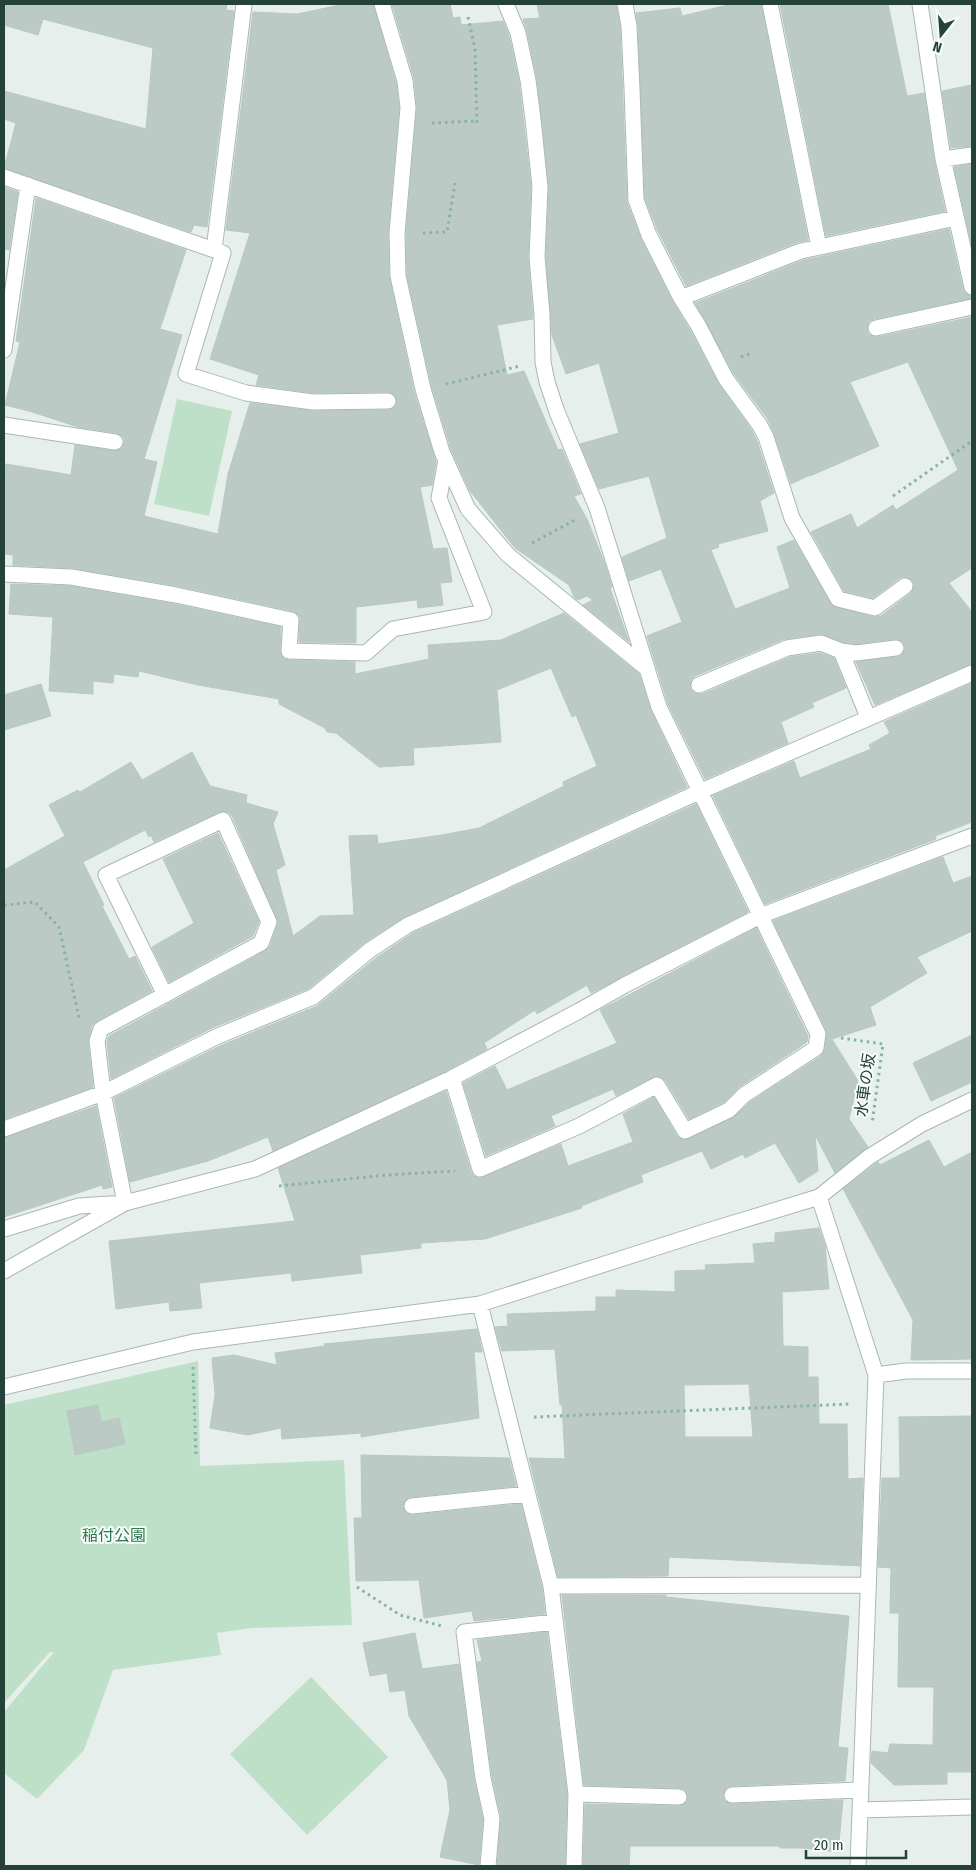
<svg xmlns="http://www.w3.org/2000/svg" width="976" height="1870" viewBox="0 0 976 1870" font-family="'Fira Sans Condensed','Noto Sans JP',sans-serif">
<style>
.green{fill:#bfe0c8}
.building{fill:#bbcac4;stroke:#b8c9c2;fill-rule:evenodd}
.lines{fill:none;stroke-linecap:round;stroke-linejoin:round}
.minor-casing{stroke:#a8b8b2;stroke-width:17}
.path{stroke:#86b3a5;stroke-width:3;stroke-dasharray:2.5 4;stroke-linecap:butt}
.minor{stroke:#fff;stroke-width:15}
.labels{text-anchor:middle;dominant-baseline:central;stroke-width:4;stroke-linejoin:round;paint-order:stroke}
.street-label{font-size:16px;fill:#24423a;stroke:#f7fbf9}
.park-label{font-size:16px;fill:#2d7a4b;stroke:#f7fbf9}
</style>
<rect width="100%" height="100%" fill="#e6efeb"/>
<path class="green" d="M 177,399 L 232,411 L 209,516 L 154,504 Z
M 198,1361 L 200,1466 L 344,1460 L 352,1625 L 252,1628 L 217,1633 L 221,1655 L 113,1670 L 84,1750 L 37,1799 L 4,1773 L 4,1712 L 54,1652 L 50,1652 L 4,1703 L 4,1405 Z
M 311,1677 L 388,1757 L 307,1835 L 230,1754 Z"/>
<path class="building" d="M 4,4 L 227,4 L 226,10 L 234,11 L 207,227 L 194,225 L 191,232 L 4,168 L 16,123 L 4,119 L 4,91 L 146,129 L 153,48 L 43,19 L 38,35 L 4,25 Z
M 345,4 L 373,4 L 396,83 L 399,108 L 388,232 L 389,276 L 414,392 L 436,462 L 432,485 L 420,487 L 433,549 L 447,548 L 452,582 L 440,583 L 443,605 L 418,608 L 417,600 L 356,607 L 356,643 L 299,642 L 300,617 L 293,611 L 178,586 L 72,568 L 13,565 L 13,555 L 4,554 L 4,481 L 6,464 L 71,475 L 75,445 L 114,451 L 122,448 L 124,443 L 124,438 L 117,433 L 78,427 L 29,411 L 5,405 L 20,342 L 16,341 L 36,198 L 186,250 L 160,329 L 182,335 L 144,459 L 157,462 L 144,516 L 218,534 L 228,474 L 250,403 L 313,411 L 388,410 L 396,406 L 396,397 L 388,392 L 314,393 L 256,385 L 259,375 L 210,359 L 250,233 L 226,230 L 253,12 L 297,14 Z
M 392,4 L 450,4 L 453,18 L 460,17 L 461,25 L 503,21 L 509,36 L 519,82 L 531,187 L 528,258 L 533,319 L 497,325 L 507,375 L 524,371 L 558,450 L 562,449 L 581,494 L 574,496 L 587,519 L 605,564 L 612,587 L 610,588 L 629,642 L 583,605 L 593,600 L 587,596 L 578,600 L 574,597 L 569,585 L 515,548 L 470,491 L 451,449 L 432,387 L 407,275 L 406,233 L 417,107 L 414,78 Z
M 537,4 L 616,4 L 620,27 L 627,203 L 641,239 L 673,302 L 690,330 L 718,383 L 751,429 L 757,441 L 774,493 L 760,501 L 768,531 L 718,544 L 719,547 L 711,550 L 735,609 L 790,588 L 777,547 L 794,540 L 832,606 L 873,617 L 881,616 L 911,593 L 914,585 L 912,580 L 904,577 L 900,578 L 873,598 L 844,591 L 811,532 L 851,514 L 857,528 L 893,505 L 896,510 L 958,470 L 908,362 L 850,382 L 879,446 L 810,476 L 810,475 L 791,484 L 774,433 L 767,418 L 734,374 L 695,303 L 804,260 L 949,229 L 963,289 L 966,294 L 972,296 L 972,298 L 874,319 L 869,321 L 867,330 L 869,335 L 878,337 L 972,317 L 972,568 L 949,583 L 972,612 L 972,664 L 875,705 L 856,662 L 901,656 L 905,647 L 903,642 L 895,639 L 856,644 L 843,642 L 820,634 L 784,639 L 695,676 L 691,680 L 690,688 L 694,693 L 702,694 L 790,657 L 820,653 L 834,658 L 846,688 L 812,703 L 814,707 L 781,722 L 788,743 L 705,779 L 668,704 L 647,636 L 682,622 L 661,569 L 629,581 L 622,557 L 667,538 L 649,476 L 599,489 L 580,444 L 619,433 L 599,363 L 566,374 L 552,335 L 546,257 L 549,186 L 537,79 L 527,31 L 523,19 L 540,18 Z
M 732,4 L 761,4 L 808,240 L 798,242 L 686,286 L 658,231 L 645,198 L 638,26 L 636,13 L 680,8 L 682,16 Z
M 780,4 L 888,4 L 907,96 L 924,93 L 934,160 L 945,211 L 826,236 Z
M 972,85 L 972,146 L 951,148 L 942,91 Z
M 972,164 L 972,246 L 954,167 Z
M 4,187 L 18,192 L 9,250 L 4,249 Z
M 11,584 L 70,586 L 174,604 L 281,627 L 280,651 L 284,659 L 289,660 L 355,662 L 355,674 L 429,659 L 428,645 L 501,640 L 564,613 L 639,674 L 651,711 L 687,787 L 404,917 L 364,943 L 308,989 L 214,1027 L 111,1079 L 107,1042 L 109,1036 L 265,951 L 270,946 L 278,922 L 232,816 L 228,812 L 219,812 L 154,842 L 151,835 L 149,837 L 145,830 L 83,862 L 104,905 L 102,906 L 129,959 L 135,956 L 152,991 L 97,1021 L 92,1025 L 88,1042 L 93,1087 L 4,1119 L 4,870 L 65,836 L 49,805 L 78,790 L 80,792 L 131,762 L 142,780 L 192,752 L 210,786 L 247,795 L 246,803 L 278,812 L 273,824 L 285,865 L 276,870 L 293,936 L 320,916 L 354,915 L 349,836 L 377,835 L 378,844 L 442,835 L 479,828 L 564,786 L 563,782 L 597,766 L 576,715 L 572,717 L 551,668 L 497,690 L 501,742 L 413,748 L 414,765 L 379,767 L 336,733 L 327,732 L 325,728 L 279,704 L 279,699 L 198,685 L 139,671 L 138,677 L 114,674 L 113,683 L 93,681 L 93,694 L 49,691 L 53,617 L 9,614 Z
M 972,683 L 972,822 L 935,836 L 936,839 L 765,904 L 713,796 L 794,761 L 800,778 L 871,749 L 869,745 L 890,733 L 884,722 Z
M 41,684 L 51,716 L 4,730 L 4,695 Z
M 696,804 L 748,912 L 591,993 L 587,985 L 537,1014 L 535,1010 L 484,1043 L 487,1049 L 448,1070 L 273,1151 L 268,1137 L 208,1161 L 130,1182 L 114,1098 L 222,1045 L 317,1006 L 376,958 L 413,933 Z
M 218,833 L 259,922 L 253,936 L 169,982 L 152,947 L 194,923 L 163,859 Z
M 943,857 L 953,883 L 972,876 L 972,931 L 917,957 L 927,973 L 870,1007 L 876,1025 L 832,1039 L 858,1081 L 849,1119 L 868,1147 L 835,1173 L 815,1135 L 818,1171 L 799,1183 L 775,1143 L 745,1158 L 743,1154 L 711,1169 L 702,1151 L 641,1175 L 643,1182 L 581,1206 L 582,1208 L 485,1239 L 421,1243 L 421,1248 L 360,1255 L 362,1273 L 292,1281 L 291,1273 L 199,1283 L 202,1308 L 170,1311 L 169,1302 L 116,1309 L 109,1241 L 295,1221 L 278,1168 L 446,1091 L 471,1172 L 474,1176 L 479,1178 L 561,1144 L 568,1166 L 633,1142 L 623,1114 L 654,1097 L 677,1136 L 684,1140 L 733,1118 L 750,1102 L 821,1056 L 825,1049 L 826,1030 L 773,921 Z
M 756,928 L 808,1036 L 807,1042 L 739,1087 L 724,1102 L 689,1119 L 665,1080 L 657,1076 L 616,1096 L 613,1089 L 551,1116 L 555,1126 L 486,1156 L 463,1083 L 495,1066 L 507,1090 L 617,1043 L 600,1010 Z
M 972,1035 L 972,1082 L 931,1101 L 913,1063 Z
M 96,1106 L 112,1187 L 103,1189 L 102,1185 L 4,1217 L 4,1138 Z
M 929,1140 L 944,1167 L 972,1152 L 972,1359 L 911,1360 L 913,1320 L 843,1189 L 878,1162 L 880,1165 Z
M 819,1228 L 825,1246 L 829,1289 L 782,1292 L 783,1346 L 808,1347 L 808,1377 L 818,1377 L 819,1424 L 847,1424 L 848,1479 L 863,1478 L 860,1566 L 669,1557 L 668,1576 L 558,1577 L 529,1458 L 565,1459 L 562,1404 L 560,1405 L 555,1349 L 502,1351 L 495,1327 L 508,1326 L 507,1314 L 596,1311 L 596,1297 L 616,1297 L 616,1290 L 675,1292 L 675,1271 L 706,1270 L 705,1265 L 755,1263 L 753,1244 L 775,1242 L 775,1233 ZM 749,1384 L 753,1437 L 685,1437 L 684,1385 Z
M 477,1329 L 482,1352 L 474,1352 L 479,1418 L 361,1437 L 361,1433 L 282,1439 L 281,1428 L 248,1435 L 210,1428 L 215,1395 L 212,1358 L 234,1355 L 277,1365 L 275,1353 L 325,1346 L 324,1344 Z
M 98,1405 L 101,1422 L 119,1418 L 125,1444 L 75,1455 L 67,1411 Z
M 972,1416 L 972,1772 L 947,1772 L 947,1784 L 894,1785 L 871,1763 L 872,1751 L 888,1753 L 890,1744 L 933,1745 L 934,1687 L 898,1687 L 899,1613 L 890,1613 L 891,1568 L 878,1567 L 882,1478 L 900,1478 L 899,1417 Z
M 361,1455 L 509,1458 L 516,1486 L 411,1497 L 404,1502 L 403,1507 L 408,1514 L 413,1515 L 521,1504 L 542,1588 L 545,1614 L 474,1621 L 472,1611 L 424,1618 L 419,1580 L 356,1581 L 354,1518 L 362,1518 Z
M 562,1595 L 666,1595 L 666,1597 L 849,1616 L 838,1747 L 848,1748 L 845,1781 L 732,1786 L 727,1787 L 723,1795 L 724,1800 L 732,1804 L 843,1800 L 838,1852 L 803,1848 L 780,1848 L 780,1846 L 630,1846 L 629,1866 L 583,1866 L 585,1804 L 679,1806 L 687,1802 L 688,1797 L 684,1789 L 679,1788 L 584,1785 Z
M 547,1632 L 567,1794 L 565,1866 L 497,1866 L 501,1817 L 492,1776 L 477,1662 L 482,1661 L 477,1640 Z
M 415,1633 L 422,1669 L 459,1664 L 474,1779 L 483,1820 L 479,1865 L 440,1857 L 450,1810 L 447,1780 L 409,1716 L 405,1690 L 390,1692 L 387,1673 L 370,1676 L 363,1643 Z"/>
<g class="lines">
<g class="minor-casing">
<path id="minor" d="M 382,4 L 405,81 L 408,108 L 397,233 L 398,276 L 423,389 L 442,452 L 468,509 L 508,555 L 646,668
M 625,4 L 629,26 L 632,89 L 636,200 L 649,235 L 681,298 L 698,325 L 726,379 L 759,424 L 766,437 L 792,518 L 838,599 L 875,608 L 905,586
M 770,4 L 819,247
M 920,4 L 943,159 L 972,287
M 943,159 L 972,155
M 4,177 L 223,253 L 186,374 L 246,393 L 313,402 L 388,401
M 214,250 L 244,4
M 681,298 L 801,251 L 956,218
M 876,328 L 972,307
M 4,350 L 28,185
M 4,425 L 115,442
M 4,574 L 71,577 L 176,595 L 291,620 L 289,651 L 366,653 L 393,629 L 484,612 L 439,498 L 446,460
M 841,651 L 868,717
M 699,685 L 787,648 L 821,643 L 841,651 L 856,653 L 896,648
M 452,1078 L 480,1169 L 579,1126 L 657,1085 L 685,1131 L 729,1110 L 744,1095 L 816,1048 L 818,1034 L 659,707 L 597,508 L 557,412 L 547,382 L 543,362 L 542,314 L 537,257 L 540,187 L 533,119 L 528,80 L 518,33 L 506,4
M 4,1129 L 103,1093 L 218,1036 L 313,997 L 370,950 L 408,925 L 699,792 L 972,673
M 819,1197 L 876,1375 L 858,1866
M 4,1229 L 79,1206 L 125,1203 L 103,1093 L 97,1041 L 101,1029 L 261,943 L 269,922 L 223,820 L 106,875 L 165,995
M 4,1271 L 125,1203 L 255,1169 L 452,1078 L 579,1011 L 625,985 L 760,916 L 972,836
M 480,1304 L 551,1586 L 576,1794 L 574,1866
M 876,1375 L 906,1371 L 972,1371
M 4,1387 L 193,1342 L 480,1304 L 714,1229 L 819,1197 L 869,1157 L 922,1124 L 972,1100
M 412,1506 L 527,1494
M 551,1586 L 867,1585
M 576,1794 L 679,1797
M 732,1795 L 860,1790
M 860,1810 L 972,1807
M 488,1866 L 492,1819 L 483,1778 L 464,1632 L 555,1622"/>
</g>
<path class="path" d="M 468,17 L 475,49 L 477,124
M 432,123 L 477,121
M 423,233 L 447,232 L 455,183
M 741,357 L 752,353
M 446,384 L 520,366
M 893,496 L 972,441
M 532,543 L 575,520
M 4,905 L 35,902 L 59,927 L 79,1018
M 841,1038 L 883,1044 L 872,1124
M 279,1186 L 387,1175 L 455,1171
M 193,1367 L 196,1456
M 534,1417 L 850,1404
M 357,1587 L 400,1615 L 442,1626"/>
<use href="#minor" class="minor"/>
</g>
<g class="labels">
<g class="street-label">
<text transform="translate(865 1085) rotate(-82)">水車の坂</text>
</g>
<g class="park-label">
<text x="114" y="1535">稲付公園</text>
</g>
</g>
<rect width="976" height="1870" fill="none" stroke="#24423a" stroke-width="10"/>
<g transform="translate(941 35) rotate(197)" stroke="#f7fbf9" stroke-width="4" paint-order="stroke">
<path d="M0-4L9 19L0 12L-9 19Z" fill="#24423a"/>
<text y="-8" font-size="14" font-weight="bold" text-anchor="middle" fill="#24423a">N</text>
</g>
<path d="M806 1850v8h100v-8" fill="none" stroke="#24423a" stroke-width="2.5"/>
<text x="814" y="1850" font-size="15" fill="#24423a" stroke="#f7fbf9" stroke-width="4" paint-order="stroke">20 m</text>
</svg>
